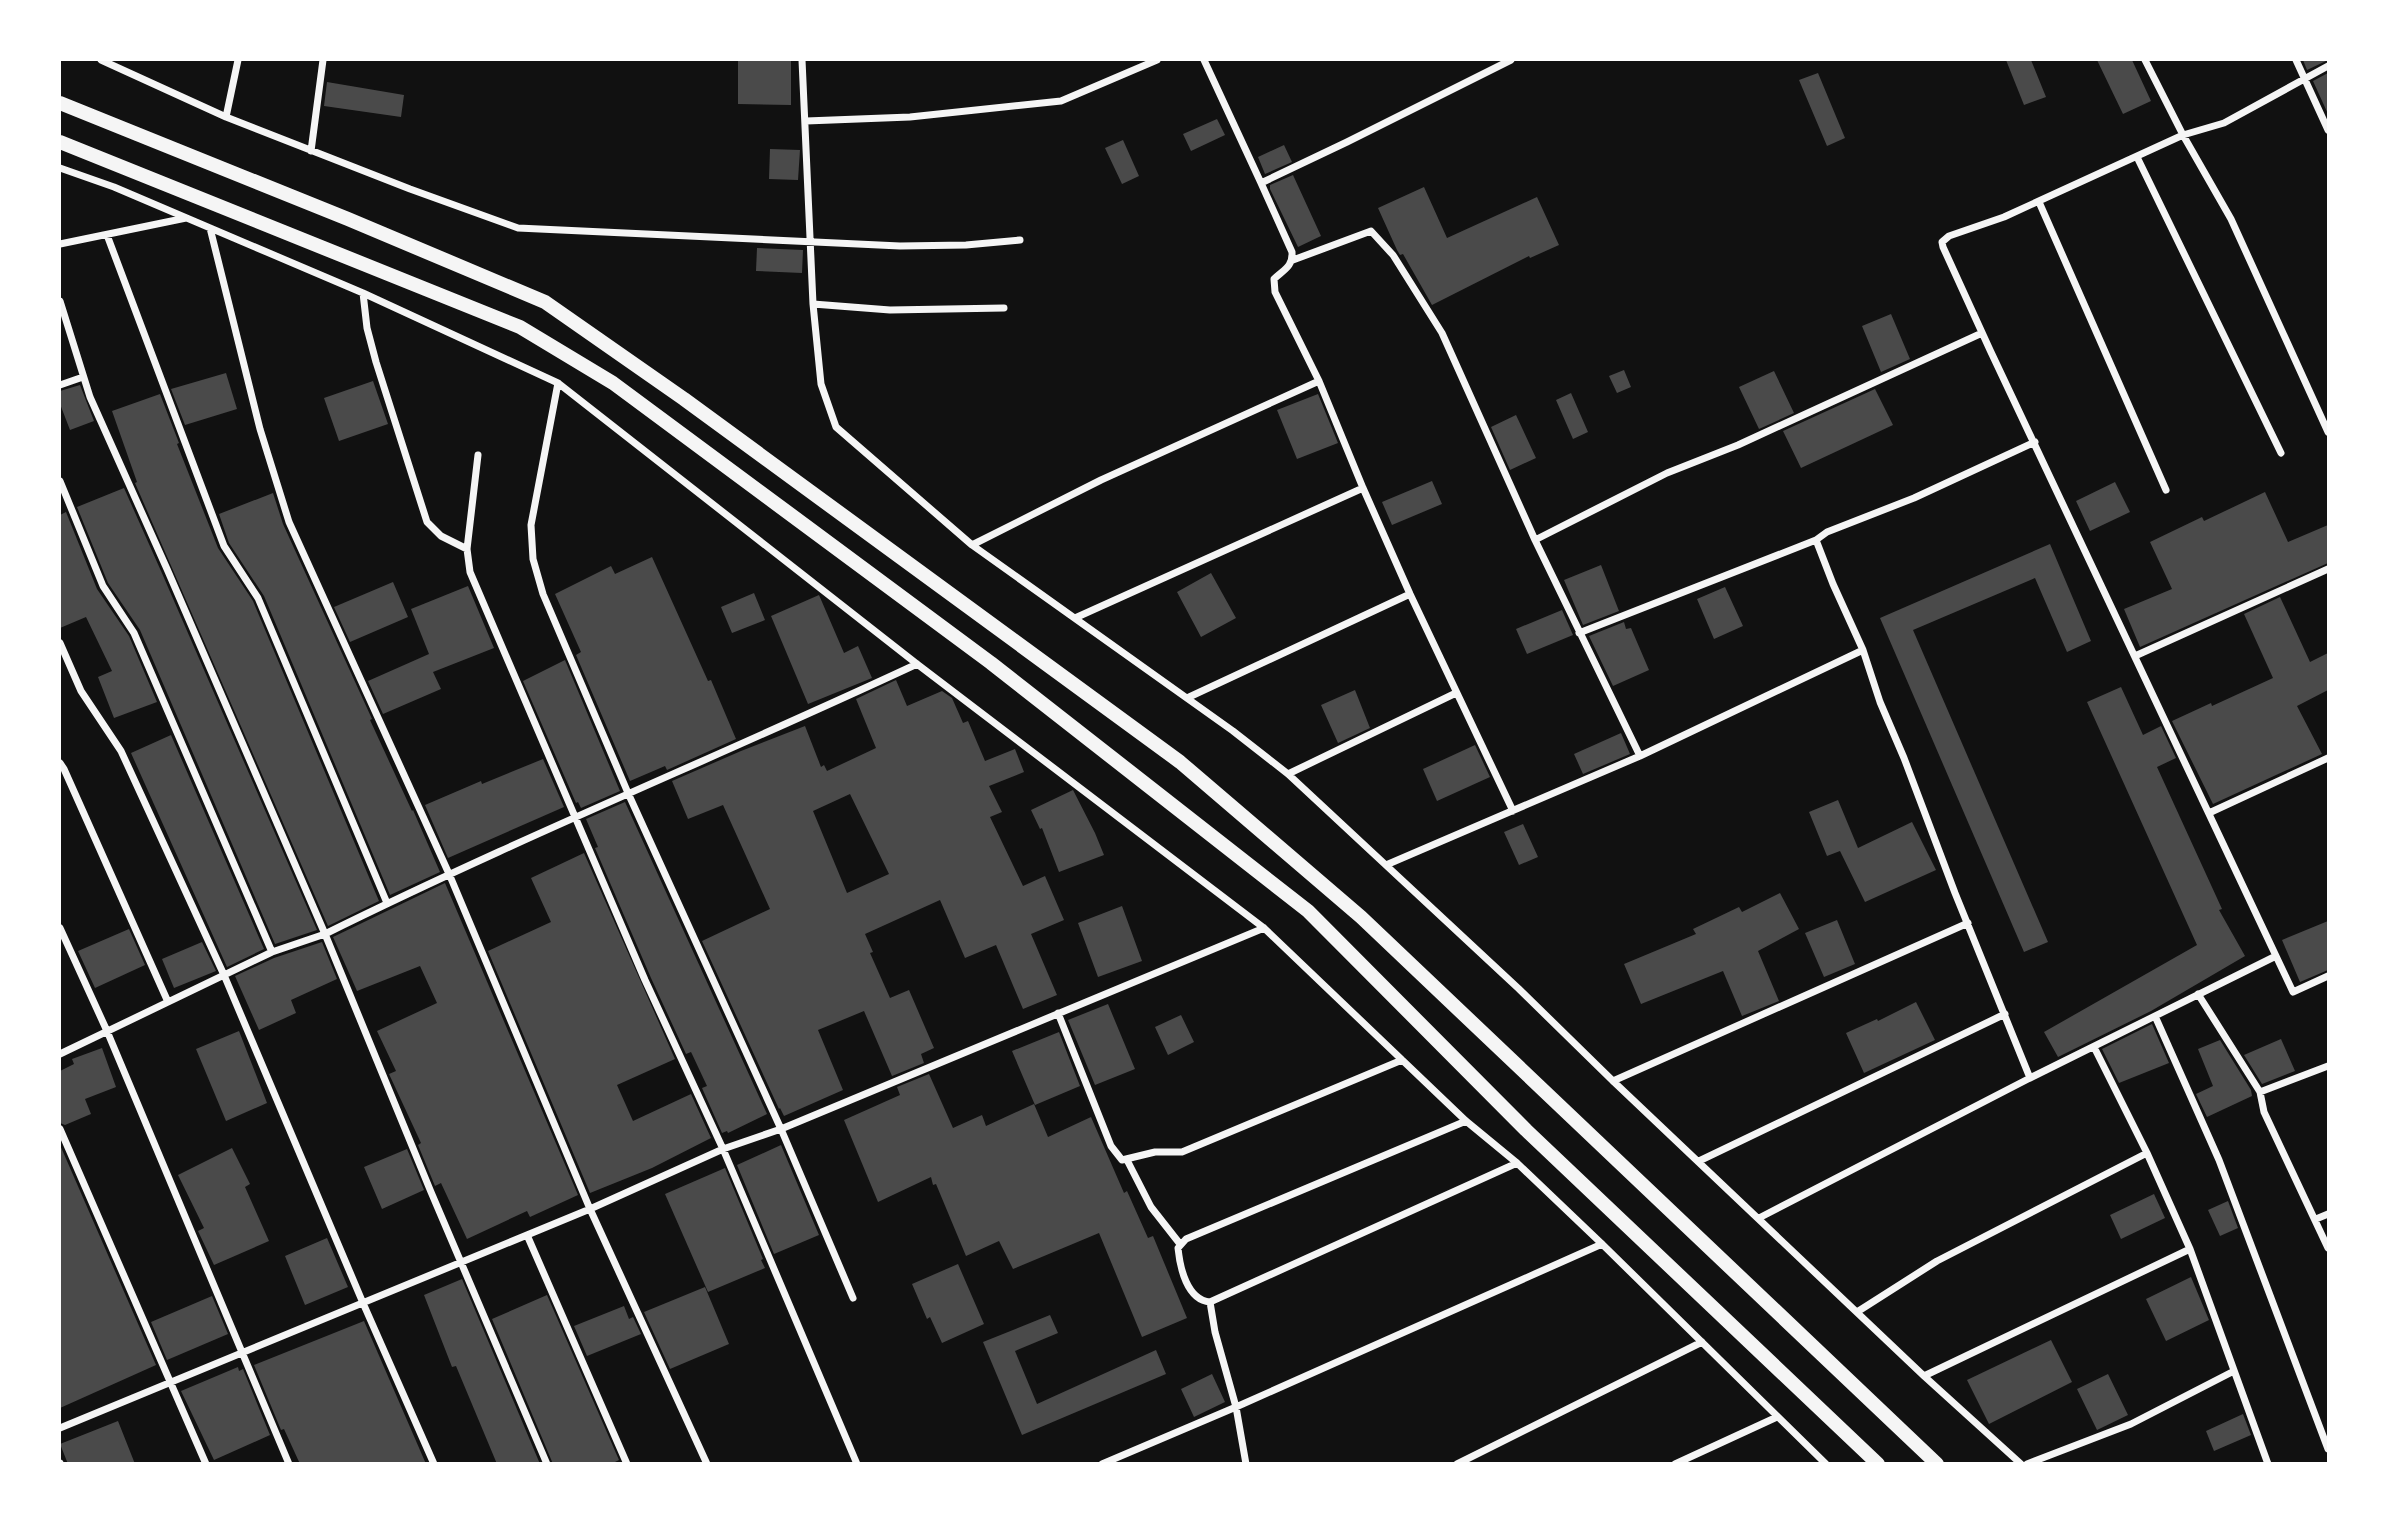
<svg xmlns="http://www.w3.org/2000/svg" width="2388" height="1523" viewBox="0 0 2388 1523" font-family="Montserrat,sans-serif">
<style>
.building{fill:#4a4a4a;fill-rule:evenodd}
.lines{fill:none;stroke-linecap:round;stroke-linejoin:round}
.minor{stroke:#f5f5f5;stroke-width:7}
.primary{stroke:#f5f5f5;stroke-width:14}
</style>
<rect width="100%" height="100%" fill="#111"/>
<path class="building" d="M 738,60 L 791,60 L 791,105 L 738,104 Z
M 2006,60 L 2031,60 L 2046,97 L 2024,105 Z
M 2097,60 L 2132,60 L 2151,101 L 2123,114 Z
M 2303,60 L 2328,60 L 2307,70 Z
M 1818,73 L 1845,138 L 1827,146 L 1799,80 Z
M 2328,73 L 2328,114 L 2313,81 Z
M 327,82 L 404,95 L 401,117 L 324,106 Z
M 1217,119 L 1225,135 L 1191,151 L 1183,134 Z
M 1123,140 L 1139,176 L 1122,184 L 1105,148 Z
M 1284,145 L 1292,162 L 1265,174 L 1258,157 Z
M 770,149 L 800,150 L 798,180 L 769,179 Z
M 1293,175 L 1321,236 L 1298,247 L 1270,189 L 1270,185 Z
M 1424,187 L 1447,238 L 1537,197 L 1559,245 L 1530,258 L 1529,256 L 1432,305 L 1403,254 L 1400,255 L 1397,250 L 1378,208 Z
M 757,248 L 803,250 L 802,273 L 756,271 Z
M 1891,314 L 1910,359 L 1881,372 L 1862,326 Z
M 1624,370 L 1631,387 L 1617,393 L 1609,376 Z
M 1774,371 L 1794,413 L 1759,429 L 1739,387 Z
M 226,373 L 237,409 L 185,425 L 171,389 Z
M 373,381 L 388,424 L 339,441 L 324,398 Z
M 80,385 L 94,421 L 70,430 L 60,404 L 60,391 Z
M 1875,389 L 1893,425 L 1801,468 L 1783,431 Z
M 1571,393 L 1588,432 L 1573,439 L 1556,400 Z
M 160,394 L 179,443 L 177,444 L 218,548 L 253,601 L 379,901 L 328,926 L 135,483 L 137,482 L 112,411 Z
M 1318,394 L 1338,443 L 1297,459 L 1277,410 Z
M 1516,415 L 1536,458 L 1510,470 L 1491,427 Z
M 1432,481 L 1442,504 L 1392,525 L 1382,502 Z
M 2115,482 L 2130,512 L 2090,531 L 2076,501 Z
M 124,488 L 161,571 L 317,930 L 275,944 L 140,630 L 108,583 L 77,507 Z
M 2265,492 L 2288,542 L 2328,525 L 2328,563 L 2140,647 L 2124,609 L 2172,589 L 2150,542 L 2202,517 L 2204,521 Z
M 273,493 L 283,524 L 372,719 L 370,720 L 412,811 L 413,810 L 440,872 L 390,895 L 264,596 L 229,543 L 219,514 Z
M 66,512 L 97,589 L 129,636 L 157,702 L 114,718 L 98,677 L 112,671 L 86,617 L 60,628 L 60,515 Z
M 2050,544 L 2091,641 L 2067,652 L 2035,578 L 1913,630 L 2048,942 L 2024,952 L 1880,618 Z
M 652,557 L 708,681 L 711,680 L 736,739 L 667,770 L 665,766 L 630,781 L 576,655 L 581,652 L 555,594 L 611,566 L 615,574 Z
M 1601,565 L 1619,611 L 1583,625 L 1564,580 Z
M 1211,573 L 1236,618 L 1201,637 L 1177,592 Z
M 393,582 L 408,617 L 350,642 L 334,607 Z
M 468,586 L 494,648 L 433,672 L 441,689 L 383,714 L 368,681 L 429,654 L 411,609 Z
M 1725,587 L 1743,626 L 1714,639 L 1697,599 Z
M 754,593 L 765,620 L 732,633 L 721,607 Z
M 819,595 L 844,653 L 858,646 L 872,678 L 808,704 L 771,616 Z
M 2280,597 L 2310,662 L 2328,653 L 2328,690 L 2297,706 L 2322,754 L 2213,804 L 2172,721 L 2211,703 L 2212,706 L 2273,678 L 2244,614 Z
M 1562,610 L 1573,635 L 1527,654 L 1516,629 Z
M 1624,622 L 1626,629 L 1631,628 L 1649,670 L 1613,686 L 1589,636 Z
M 565,660 L 620,791 L 581,808 L 578,802 L 576,803 L 523,681 Z
M 896,680 L 907,706 L 942,691 L 952,698 L 963,723 L 968,721 L 985,761 L 1015,749 L 1024,772 L 989,786 L 1002,812 L 990,817 L 1023,886 L 1045,876 L 1064,920 L 1031,934 L 1057,995 L 1023,1009 L 996,945 L 965,958 L 940,900 L 865,934 L 873,952 L 870,953 L 890,998 L 909,990 L 934,1048 L 921,1054 L 924,1063 L 892,1076 L 864,1011 L 818,1030 L 843,1090 L 784,1116 L 780,1108 L 779,1109 L 702,941 L 770,909 L 723,805 L 688,819 L 672,781 L 741,751 L 805,726 L 821,767 L 824,765 L 827,771 L 876,748 L 856,699 ZM 850,794 L 889,874 L 847,893 L 813,811 Z
M 2121,687 L 2143,735 L 2161,726 L 2176,758 L 2157,767 L 2222,909 L 2219,910 L 2245,956 L 2151,1011 L 2058,1057 L 2044,1032 L 2197,945 L 2087,702 Z
M 1355,690 L 1370,728 L 1338,743 L 1321,705 Z
M 1621,733 L 1630,754 L 1583,774 L 1574,754 Z
M 171,735 L 264,949 L 227,967 L 131,753 Z
M 1475,745 L 1490,777 L 1437,801 L 1423,769 Z
M 543,759 L 564,807 L 448,858 L 425,805 L 481,781 L 482,784 Z
M 1073,790 L 1095,833 L 1104,855 L 1059,872 L 1042,828 L 1040,829 L 1031,810 Z
M 1838,800 L 1858,848 L 1912,822 L 1936,870 L 1865,902 L 1840,851 L 1827,856 L 1809,812 Z
M 625,802 L 767,1114 L 728,1133 L 727,1131 L 722,1133 L 702,1088 L 707,1086 L 692,1054 L 691,1052 L 686,1054 L 651,978 L 595,848 L 598,847 L 586,819 Z
M 1523,824 L 1538,857 L 1519,865 L 1504,832 Z
M 584,853 L 675,1059 L 617,1085 L 633,1121 L 691,1094 L 711,1138 L 652,1168 L 590,1193 L 488,951 L 551,922 L 531,878 Z
M 445,883 L 578,1195 L 530,1217 L 527,1211 L 467,1239 L 441,1183 L 435,1186 L 418,1145 L 421,1143 L 389,1074 L 396,1071 L 377,1031 L 437,1003 L 420,966 L 357,991 L 333,937 Z
M 1780,893 L 1799,929 L 1758,951 L 1779,1001 L 1742,1016 L 1723,971 L 1641,1004 L 1624,964 L 1696,934 L 1693,929 L 1739,907 L 1742,912 Z
M 1122,906 L 1142,961 L 1098,977 L 1078,923 Z
M 1837,920 L 1855,964 L 1824,977 L 1805,933 Z
M 2328,921 L 2328,970 L 2300,982 L 2282,940 Z
M 129,929 L 145,965 L 95,988 L 78,951 Z
M 202,942 L 216,971 L 174,988 L 162,959 Z
M 322,942 L 337,979 L 291,1000 L 296,1013 L 259,1030 L 235,976 L 274,958 Z
M 1916,1002 L 1935,1040 L 1864,1073 L 1846,1033 L 1877,1019 L 1878,1021 Z
M 1108,1004 L 1135,1069 L 1095,1085 L 1068,1020 Z
M 1181,1015 L 1194,1042 L 1168,1055 L 1155,1027 Z
M 2152,1024 L 2169,1063 L 2119,1083 L 2102,1049 Z
M 239,1031 L 267,1103 L 226,1121 L 196,1049 Z
M 1059,1032 L 1080,1086 L 1035,1105 L 1012,1051 Z
M 2281,1039 L 2295,1071 L 2262,1084 L 2244,1055 Z
M 2220,1040 L 2251,1090 L 2252,1096 L 2207,1117 L 2196,1094 L 2213,1086 L 2198,1049 Z
M 102,1048 L 116,1087 L 85,1099 L 91,1114 L 65,1125 L 60,1123 L 60,1071 L 74,1064 L 72,1059 Z
M 929,1074 L 953,1128 L 982,1115 L 986,1126 L 1034,1104 L 1048,1137 L 1091,1117 L 1124,1193 L 1127,1191 L 1148,1238 L 1153,1236 L 1187,1318 L 1142,1337 L 1099,1233 L 1013,1269 L 999,1241 L 966,1256 L 936,1184 L 933,1185 L 931,1177 L 878,1202 L 844,1120 L 900,1095 L 897,1087 Z
M 60,1145 L 156,1365 L 60,1408 Z
M 781,1145 L 819,1235 L 774,1254 L 737,1165 Z
M 232,1148 L 250,1184 L 245,1187 L 269,1241 L 214,1265 L 198,1231 L 204,1228 L 178,1175 Z
M 407,1149 L 424,1190 L 382,1209 L 364,1167 Z
M 725,1168 L 763,1259 L 761,1260 L 765,1268 L 708,1292 L 665,1194 Z
M 2154,1194 L 2165,1218 L 2121,1239 L 2110,1215 Z
M 2228,1201 L 2238,1228 L 2220,1236 L 2208,1210 Z
M 327,1238 L 348,1287 L 305,1305 L 285,1256 Z
M 958,1264 L 984,1324 L 942,1343 L 930,1317 L 927,1319 L 912,1284 Z
M 2191,1277 L 2209,1320 L 2166,1341 L 2146,1299 Z
M 462,1279 L 540,1464 L 497,1464 L 456,1366 L 452,1367 L 424,1295 Z
M 705,1287 L 729,1344 L 670,1369 L 644,1312 Z
M 547,1295 L 619,1460 L 611,1464 L 553,1464 L 492,1319 Z
M 212,1296 L 228,1334 L 167,1360 L 151,1322 Z
M 624,1306 L 629,1319 L 633,1317 L 641,1334 L 587,1356 L 574,1326 Z
M 1050,1315 L 1058,1333 L 1015,1351 L 1037,1404 L 1156,1350 L 1166,1374 L 1022,1435 L 983,1342 Z
M 364,1321 L 426,1464 L 300,1464 L 284,1429 L 281,1430 L 254,1365 Z
M 2051,1340 L 2072,1382 L 1989,1424 L 1967,1380 Z
M 238,1367 L 239,1371 L 243,1369 L 270,1435 L 214,1460 L 181,1391 Z
M 1212,1374 L 1225,1402 L 1194,1417 L 1181,1389 Z
M 2108,1374 L 2128,1415 L 2097,1430 L 2077,1389 Z
M 2243,1414 L 2251,1435 L 2214,1451 L 2206,1431 Z
M 118,1421 L 135,1464 L 68,1464 L 60,1444 Z"/>
<g class="lines">
<path class="minor" d="M 101,60 L 226,117 L 238,60
M 802,60 L 813,304 L 821,384 L 836,427 L 972,545 L 1233,731 L 1288,774 L 1519,989 L 1613,1081 L 1924,1376 L 2021,1464
M 1204,60 L 1261,183 L 1347,142 L 1511,60
M 2145,60 L 2183,135 L 2231,219 L 2328,432
M 2296,60 L 2328,130
M 2328,66 L 2224,123 L 2183,135 L 2004,217 L 1949,236 L 1942,242 L 1943,247 L 1990,350 L 2293,992 L 2328,976
M 226,117 L 410,189 L 518,228 L 900,246 L 966,245 L 1020,240
M 806,121 L 910,117 L 1061,101 L 1157,60
M 311,151 L 323,60
M 2137,157 L 2281,453
M 60,168 L 114,187 L 363,293 L 558,383 L 917,664 L 1264,928 L 1466,1121 L 1517,1163 L 1602,1244 L 1826,1464
M 1261,183 L 1292,252 C 1293,267 1283,270 1274,279 L 1275,292 L 1319,381 L 1363,488 L 1410,594 L 1513,811
M 2039,202 L 2166,490
M 210,228 L 260,429 L 289,522 L 450,876 L 590,1209 L 707,1464
M 107,235 L 224,546 L 258,598 L 387,903
M 60,244 L 186,218
M 1293,260 L 1371,231 L 1393,255 L 1442,333 L 1535,540 L 1640,756 L 1863,650 L 1880,702 L 1904,758 L 1955,893 L 2030,1078 L 1759,1218
M 363,293 L 367,328 L 376,362 L 427,522 L 441,536 L 467,549
M 60,301 L 90,397 L 167,569 L 325,934 L 431,1192 L 547,1464
M 813,304 L 890,310 L 1004,308
M 558,383 L 531,525 L 533,559 L 543,594 L 628,793 L 781,1129 L 853,1298
M 60,385 L 83,377
M 478,455 L 467,549 L 470,572 L 645,980 L 723,1149 L 857,1464
M 60,481 L 103,586 L 134,633 L 272,952
M 1535,540 L 1667,473 L 1738,445 L 1982,333
M 1816,540 L 1833,584 L 1863,650
M 972,545 L 1101,480 L 1319,381
M 1075,618 L 1363,488
M 1579,633 L 1816,540 L 1827,532 L 1914,498 L 2035,442
M 60,643 L 81,691 L 121,751 L 224,975 L 363,1303 L 434,1464
M 2135,656 L 2328,569
M 1187,698 L 1410,594
M 60,763 L 64,769 L 168,1002
M 1288,774 L 1456,693
M 2209,813 L 2328,758
M 1386,865 L 1640,756
M 60,928 L 107,1031 L 289,1464
M 2198,994 L 2260,1092 L 2264,1112 L 2328,1248
M 1058,1013 L 1111,1146 L 1122,1160 L 1155,1152 L 1182,1152 L 1402,1060
M 2155,1016 L 2219,1160 L 2328,1449
M 2094,1047 L 2147,1153 L 2190,1249 L 2268,1464
M 60,1054 L 272,952 L 325,934 C 519,838 720,756 917,664
M 2030,1078 L 2276,956
M 1613,1081 L 1968,923
M 2260,1092 L 2328,1066
M 1466,1121 L 1186,1239 L 1178,1248 C 1180,1268 1187,1300 1210,1302 L 1517,1163
M 60,1129 L 206,1464
M 1127,1160 L 1151,1207 L 1180,1244
M 1699,1161 L 2005,1014
M 2316,1219 L 2328,1214
M 527,1235 L 627,1464
M 1210,1302 L 1215,1332 L 1236,1407 L 1246,1464
M 1857,1312 L 1937,1261 L 2147,1153
M 1924,1376 L 2190,1249
M 60,1428 L 590,1209 L 723,1149 L 781,1129 L 1264,928
M 60,1463 L 60,1464
M 1102,1464 L 1236,1407 L 1602,1244
M 1457,1464 L 1702,1342
M 1675,1464 L 1777,1417
M 2027,1464 L 2131,1424 L 2234,1371"/>
<path class="primary" d="M 60,103 L 348,219 L 545,302 L 684,399 L 1180,762 L 1361,917 L 1937,1464
M 60,142 L 520,327 L 613,383 L 991,663 L 1308,911 L 1526,1130 L 1878,1464"/>
</g>
<rect width="2388" height="1523" fill="none" stroke="#ffffff" stroke-width="122"/>
</svg>
